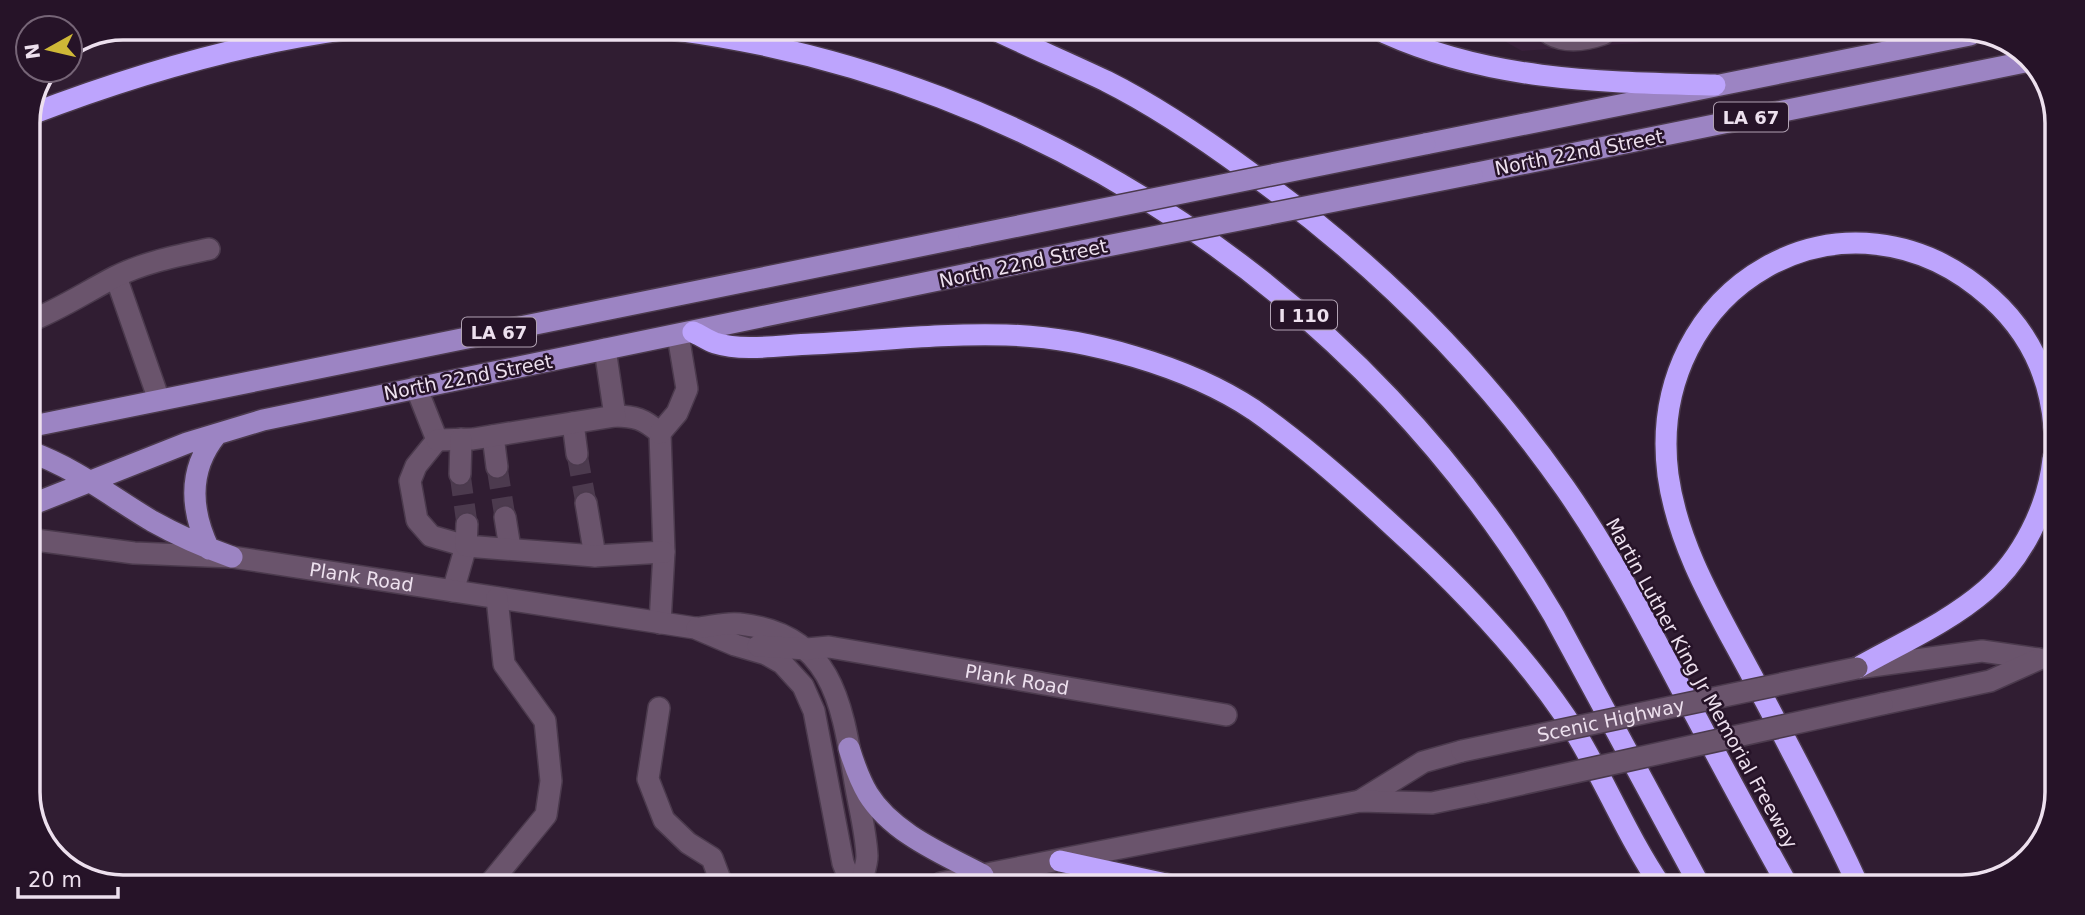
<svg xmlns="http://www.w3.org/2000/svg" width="2085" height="915" viewBox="0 0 2085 915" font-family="'DejaVu Sans',sans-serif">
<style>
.built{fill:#39203b}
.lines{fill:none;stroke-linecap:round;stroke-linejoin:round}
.minor-tunnel{stroke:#4c3a4e;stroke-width:21;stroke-dasharray:21 10;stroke-linecap:butt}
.minor-casing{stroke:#4b3a4d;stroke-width:24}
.major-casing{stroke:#4b3a4d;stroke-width:24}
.highway-casing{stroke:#4b3a4d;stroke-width:24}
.minor{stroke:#6a546c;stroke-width:21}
.major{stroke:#9c84c3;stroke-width:21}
.highway{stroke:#bda4fd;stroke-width:21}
.minor-bridge-casing{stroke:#4b3a4d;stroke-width:24;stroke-linecap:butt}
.major-bridge-casing{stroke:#4b3a4d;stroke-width:24;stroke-linecap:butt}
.minor-bridge{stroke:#6a546c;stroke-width:21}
.major-bridge{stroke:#9c84c3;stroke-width:21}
.labels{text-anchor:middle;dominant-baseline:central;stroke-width:5;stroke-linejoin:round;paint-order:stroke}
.shield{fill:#261328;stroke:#b1a2b3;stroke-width:2}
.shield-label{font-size:18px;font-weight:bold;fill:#ede0ee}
.street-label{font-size:19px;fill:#ede0ee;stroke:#261328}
.rim{fill:none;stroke:#ede0ee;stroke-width:3.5}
</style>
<rect width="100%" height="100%" fill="#301d32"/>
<path class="built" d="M 1490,33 L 1684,34 L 1638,43 L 1522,51 Z"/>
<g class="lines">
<path class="minor-tunnel" d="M 577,454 L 586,503
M 497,467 L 505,517
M 460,474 L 467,524"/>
<g class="minor-casing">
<g id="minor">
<path d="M 1550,34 C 1566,43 1586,40 1603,34"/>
<path d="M 116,277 L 159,400"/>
<path d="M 28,322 C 59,310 86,292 115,277 C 145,262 177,256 209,249"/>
<path d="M 416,387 L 437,440 L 416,466 L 410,481 L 417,520 L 431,536 L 466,546 L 453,591"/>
<path d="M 615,416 C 635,416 644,419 660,433 L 664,552 L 660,623"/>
<path d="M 573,423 L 577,454"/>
<path d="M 660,433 L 677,413 L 687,389 L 678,335"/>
<path d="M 493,436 L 497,467"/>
<path d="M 437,440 L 473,439 L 615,416 L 605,349"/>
<path d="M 460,474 L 461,439"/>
<path d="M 586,503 L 595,556"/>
<path d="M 505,517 L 510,548"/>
<path d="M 467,524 L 466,546 L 595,556 L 664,552"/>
<path id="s1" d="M 28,539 L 134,553 L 232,557 L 695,628 L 735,645 L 766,654 L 782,663 L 803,686 L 814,711 L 843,863 L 851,883"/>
<path d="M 697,628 C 710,627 726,622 740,624 C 833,634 842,704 855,782 C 859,806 866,832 867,856 C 867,865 863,874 861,883"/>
<path id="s2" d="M 758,646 L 807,649 L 829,647 L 1226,715"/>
<path d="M 1857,668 L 1982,651 L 2038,659"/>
<path d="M 1882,704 L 1990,681 L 2039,659"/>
<path d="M 659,708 L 648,779 L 664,820 L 688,843 L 712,858 L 721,882"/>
<path d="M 1360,801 L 1423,762 L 1462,751"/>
<path d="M 492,881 L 546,815 L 551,781 L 545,721 L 504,664 L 497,598"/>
<path d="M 941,883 L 1360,801 L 1432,803 L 1485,792"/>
</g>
</g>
<g class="major-casing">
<path id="major" d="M 1425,144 L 1970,35
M 1472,174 L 2030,61
M 28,427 L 969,236
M 28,451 C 76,468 110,496 152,521 C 177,535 204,547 232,557
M 28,506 L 187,443 L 263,420 L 1016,264
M 209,549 C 190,509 188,469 217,434
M 849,748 C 854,764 859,779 868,794 C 892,833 943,854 983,875"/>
</g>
<g class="highway-casing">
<path id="highway" d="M 676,30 C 1040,78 1368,300 1554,616 L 1700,886
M 997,31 C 1033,48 1070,64 1106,81 C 1156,106 1203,138 1248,171 C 1371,259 1478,364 1565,488 C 1611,554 1648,625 1685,696 C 1719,760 1753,823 1788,886
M 1385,33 C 1492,81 1600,82 1715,85
M 29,115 C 133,75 238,44 348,29
M 693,332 C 700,335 707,340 715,343 C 744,352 781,345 812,344 C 876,341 941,333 1006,335 C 1085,337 1188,366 1254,410 C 1304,445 1350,486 1394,527 C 1457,584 1517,646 1565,716 C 1601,770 1624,832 1661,886
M 1857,668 C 1899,644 1948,623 1986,590 C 2022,559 2048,507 2053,459
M 1060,861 L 1166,884
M 1859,887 C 1826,815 1789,746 1752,676 C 1718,612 1678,548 1668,475 C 1644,286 1847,168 1991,298 C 2029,332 2050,377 2054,427"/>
</g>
<use href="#minor" class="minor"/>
<use href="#major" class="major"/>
<use href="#highway" class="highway"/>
<g class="minor-bridge-casing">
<g id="minor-bridge">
<path id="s3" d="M 1462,751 L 1857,668"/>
<path d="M 1485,792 L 1882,704"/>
</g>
</g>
<g class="major-bridge-casing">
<path id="major-bridge" d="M 969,236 L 1425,144
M 1016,264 L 1472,174"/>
</g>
<use href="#minor-bridge" class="minor-bridge"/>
<use href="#major-bridge" class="major-bridge"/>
</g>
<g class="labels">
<g class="shield">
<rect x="1714" y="102.5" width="74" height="29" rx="5"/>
<rect x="1271" y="300.5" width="66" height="29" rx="5"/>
<rect x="462" y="317.5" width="74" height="29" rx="5"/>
</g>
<g class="shield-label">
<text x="1751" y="117">LA 67</text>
<text x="1304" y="315">I 110</text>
<text x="499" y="332">LA 67</text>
</g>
<g class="street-label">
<text transform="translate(1579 152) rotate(-11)">North 22nd Street</text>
<text transform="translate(1023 263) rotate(-12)">North 22nd Street</text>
<text transform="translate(468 377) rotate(-11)">North 22nd Street</text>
<text stroke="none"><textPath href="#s1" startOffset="336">Plank Road</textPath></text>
<text stroke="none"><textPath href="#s2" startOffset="262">Plank Road</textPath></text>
<text transform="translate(1702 683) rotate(61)">Martin Luther King Jr Memorial Freeway</text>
<text stroke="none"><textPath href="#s3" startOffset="152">Scenic Highway</textPath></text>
</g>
</g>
<path d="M0 0H2085V915H0ZM123 40H1962A83 83 0 0 1 2045 123V792A83 83 0 0 1 1962 875H123A83 83 0 0 1 40 792V123A83 83 0 0 1 123 40Z" fill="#261328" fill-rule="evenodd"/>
<path class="rim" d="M123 40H1962A83 83 0 0 1 2045 123V792A83 83 0 0 1 1962 875H123A83 83 0 0 1 40 792V123A83 83 0 0 1 123 40Z"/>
<g transform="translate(49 49) rotate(262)"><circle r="33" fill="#261328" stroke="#766577" stroke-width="2"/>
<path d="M0-5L12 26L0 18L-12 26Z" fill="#cfb837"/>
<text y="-10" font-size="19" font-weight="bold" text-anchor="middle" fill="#ede0ee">N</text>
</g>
<path d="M18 887v10h100v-10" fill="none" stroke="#ede0ee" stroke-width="3.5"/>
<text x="28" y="887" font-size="21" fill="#ede0ee" stroke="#261328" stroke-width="5" paint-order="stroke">20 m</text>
</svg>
